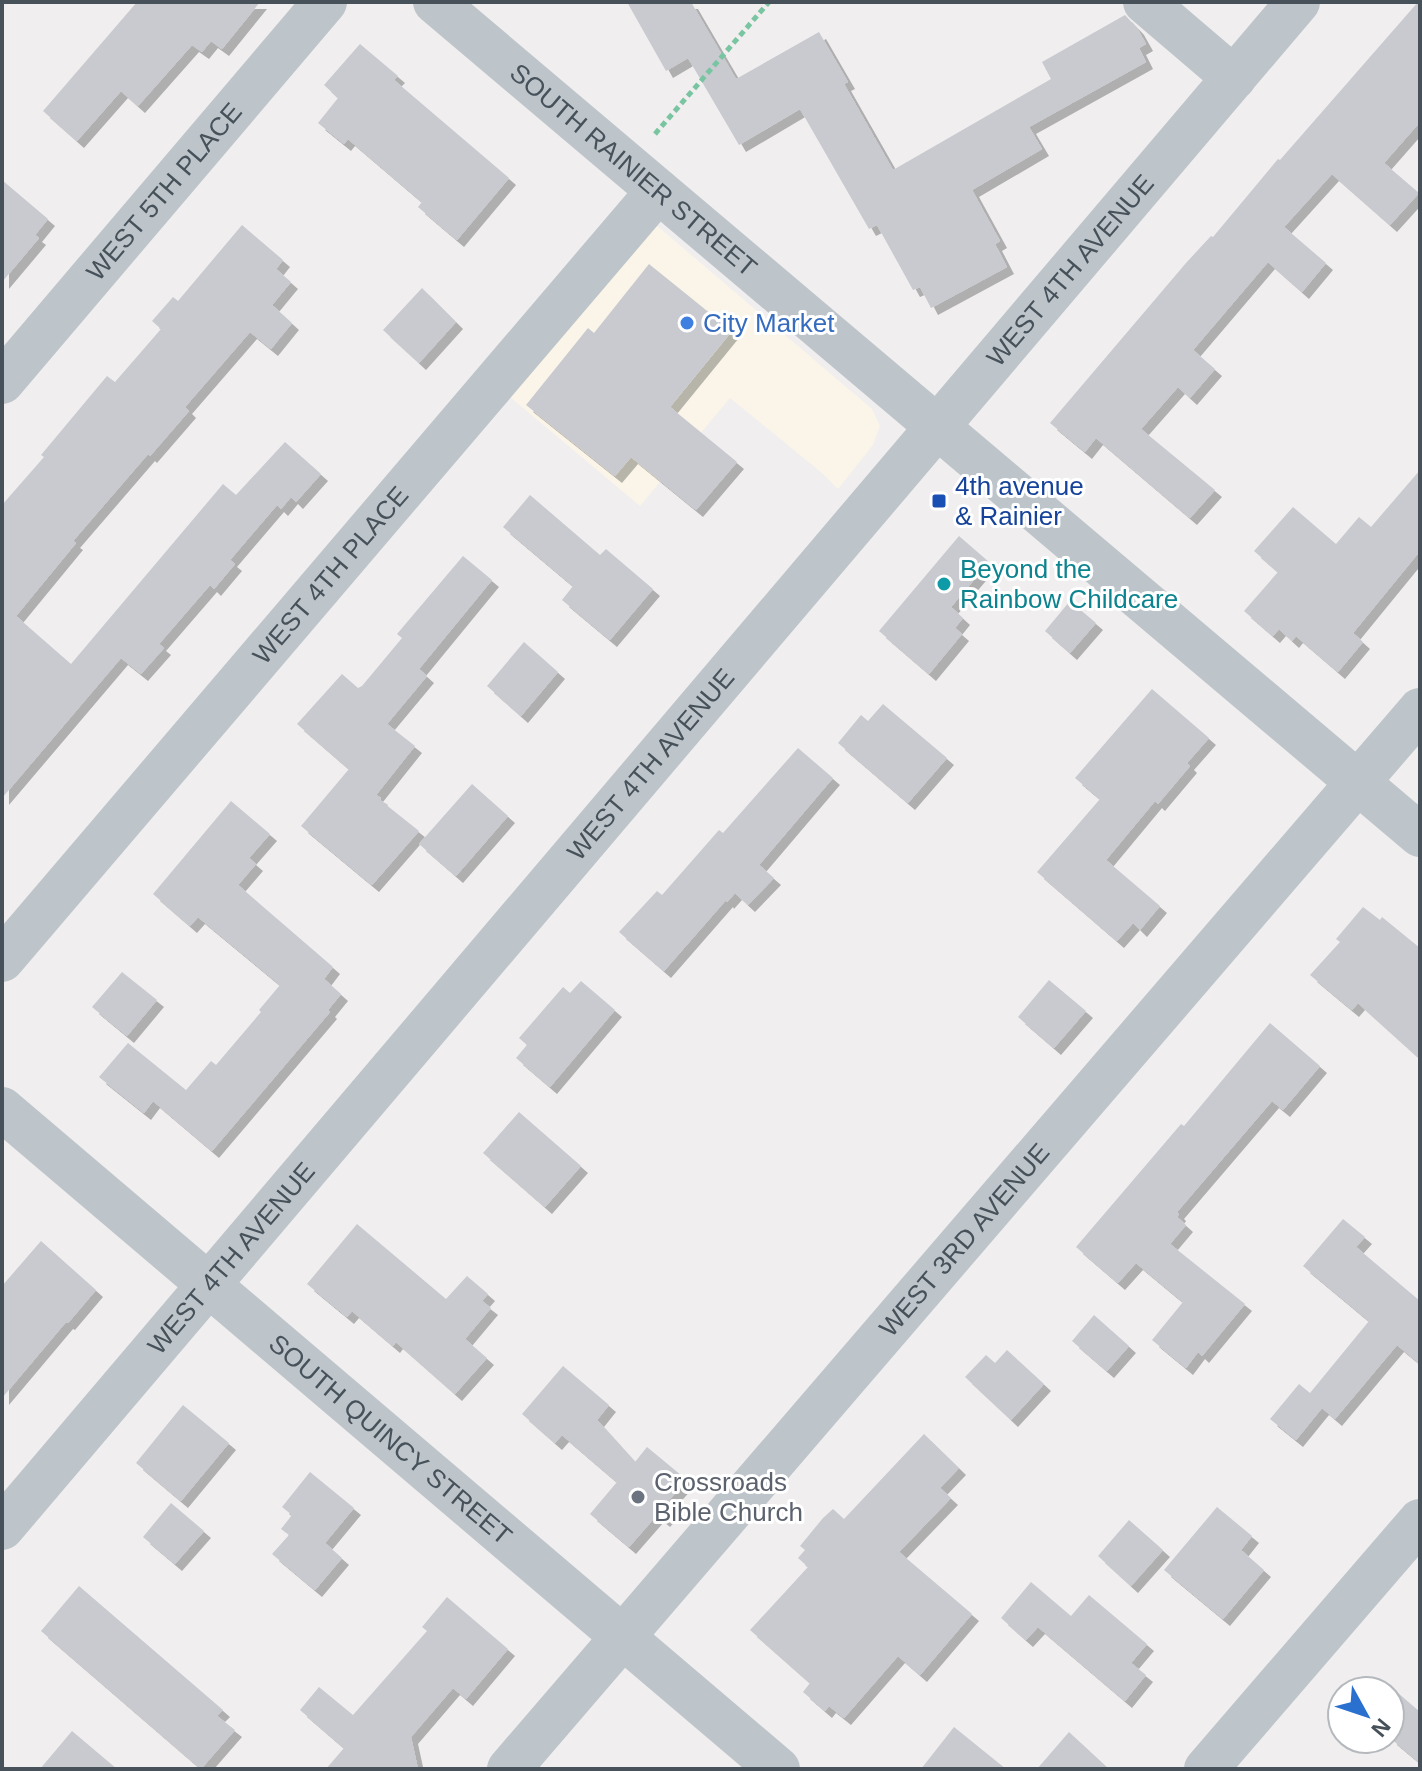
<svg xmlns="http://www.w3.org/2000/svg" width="1422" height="1771" viewBox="0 0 1422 1771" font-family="Helvetica,sans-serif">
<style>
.commercial{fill:#faf5e8}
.building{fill:#c8cad0;filter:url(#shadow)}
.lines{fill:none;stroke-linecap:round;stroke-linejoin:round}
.path{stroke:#7ac5a1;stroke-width:5;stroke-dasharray:6 4;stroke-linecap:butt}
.minor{stroke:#bdc5cb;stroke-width:44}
.shop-dot{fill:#3f7fe0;stroke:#fff;stroke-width:3}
.transit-dot{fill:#1a4fb4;stroke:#fff;stroke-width:3}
.culture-dot{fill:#0f9aa8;stroke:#fff;stroke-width:3}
.worship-dot{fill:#6b7280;stroke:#fff;stroke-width:3}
.labels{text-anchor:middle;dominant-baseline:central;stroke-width:6;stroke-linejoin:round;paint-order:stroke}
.street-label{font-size:26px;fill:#475159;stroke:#fff}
.shop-label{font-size:26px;fill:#366cbe;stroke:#fff;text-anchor:start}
.transit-label{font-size:26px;fill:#164399;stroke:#fff;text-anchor:start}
.culture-label{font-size:26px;fill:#0d838f;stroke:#fff;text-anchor:start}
.worship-label{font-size:26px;fill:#5b616d;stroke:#fff;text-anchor:start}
</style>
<defs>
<filter id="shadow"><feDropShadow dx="7" dy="7" stdDeviation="0" flood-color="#0004"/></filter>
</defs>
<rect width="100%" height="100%" fill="#f0eeee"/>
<path class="commercial" d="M 655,224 L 872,409 L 880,426 L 873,445 L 838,489 L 822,473 L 730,398 L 640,506 L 510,397 Z"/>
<path class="building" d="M 137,2 L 260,2 L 222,49 L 211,41 L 202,52 L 192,45 L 138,106 L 121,91 L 77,141 L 43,111 Z
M 627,2 L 691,2 L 736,79 L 819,32 L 848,82 L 844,84 L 893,170 L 1051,79 L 1042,62 L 1125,15 L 1137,28 L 1146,44 L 1139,48 L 1146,62 L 1029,127 L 1042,149 L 972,190 L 1000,241 L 995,244 L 1007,267 L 931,308 L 920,287 L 913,290 L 877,225 L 869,229 L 800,109 L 739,145 L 688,58 L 666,71 Z
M 1418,2 L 1420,2 L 1420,122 L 1384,163 L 1419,193 L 1390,225 L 1332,174 L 1284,227 L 1326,263 L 1302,292 L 1268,262 L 1193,350 L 1215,369 L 1190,398 L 1178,387 L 1141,429 L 1215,490 L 1190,518 L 1096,438 L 1085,452 L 1050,423 L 1186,263 L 1211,236 L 1213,237 L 1278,159 L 1280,160 Z
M 360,44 L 398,76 L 394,80 L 509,178 L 457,240 L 418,207 L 422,202 L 348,139 L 344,144 L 318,123 L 338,98 L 324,85 Z
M 2,180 L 48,219 L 35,235 L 39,238 L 2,282 Z
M 242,225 L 283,260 L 276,269 L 291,282 L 272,305 L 292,323 L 271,349 L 250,332 L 185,407 L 189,411 L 150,456 L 148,454 L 73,541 L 76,543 L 16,616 L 71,664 L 223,484 L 236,495 L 285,442 L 321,474 L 296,502 L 291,497 L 281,509 L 277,505 L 230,560 L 235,564 L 214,589 L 210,585 L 159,644 L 164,648 L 141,674 L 121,658 L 2,798 L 2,505 L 44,457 L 41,455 L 107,376 L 115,382 L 161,329 L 152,321 L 173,297 L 178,301 Z
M 649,264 L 732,331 L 670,407 L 737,462 L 696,510 L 631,457 L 615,476 L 526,405 L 588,328 L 594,333 Z
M 422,288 L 456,322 L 419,363 L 383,330 Z
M 1420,470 L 1420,551 L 1353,633 L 1363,642 L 1338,672 L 1296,636 L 1292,641 L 1279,629 L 1273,636 L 1244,611 L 1278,572 L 1254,551 L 1293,507 L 1336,544 L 1359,517 L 1371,527 Z
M 530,495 L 600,555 L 606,549 L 653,589 L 610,640 L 562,600 L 573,586 L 503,527 Z
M 959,536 L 989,562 L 951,607 L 963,618 L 955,628 L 962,634 L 929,674 L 879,631 Z
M 463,556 L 492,580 L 419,669 L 427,676 L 387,724 L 415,746 L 376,795 L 381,798 L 380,800 L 419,831 L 372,885 L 301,826 L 349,769 L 297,724 L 342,674 L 358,688 L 362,686 L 402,638 L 397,634 Z
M 1070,601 L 1096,623 L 1070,653 L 1045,631 Z
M 524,642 L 558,672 L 521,716 L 487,686 Z
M 1152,689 L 1209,738 L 1187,763 L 1190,766 L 1158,804 L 1155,801 L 1106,860 L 1160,906 L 1140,930 L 1133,923 L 1117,941 L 1037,872 L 1100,799 L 1075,778 Z
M 883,704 L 947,758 L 908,803 L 838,743 L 861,715 L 868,721 Z
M 798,748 L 833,778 L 759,865 L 774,878 L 748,905 L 735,893 L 727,902 L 726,900 L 664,971 L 619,932 L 657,891 L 662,895 L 719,830 L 723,833 Z
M 472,784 L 508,816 L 456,876 L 419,844 Z
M 231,801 L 270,834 L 249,858 L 256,864 L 238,885 L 333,967 L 324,979 L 341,994 L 328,1010 L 330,1012 L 212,1151 L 153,1101 L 144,1113 L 99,1077 L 128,1043 L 186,1090 L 211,1061 L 216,1065 L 261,1012 L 259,1010 L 280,985 L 198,917 L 190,926 L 153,894 Z
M 1363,907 L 1380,920 L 1382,917 L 1420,948 L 1420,1059 L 1358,1003 L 1352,1010 L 1310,975 L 1340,942 L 1336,939 Z
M 122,972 L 157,1000 L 127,1036 L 92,1007 Z
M 1049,980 L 1086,1011 L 1054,1048 L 1018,1017 Z
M 581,981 L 615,1010 L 550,1087 L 516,1058 L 527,1045 L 519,1038 L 563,987 L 570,993 Z
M 1270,1023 L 1320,1066 L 1283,1110 L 1272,1101 L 1177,1212 L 1179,1214 L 1177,1217 L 1186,1225 L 1170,1244 L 1245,1304 L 1202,1356 L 1198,1352 L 1186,1368 L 1152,1340 L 1183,1302 L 1136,1263 L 1118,1283 L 1076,1247 L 1181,1124 L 1184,1126 Z
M 519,1112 L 581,1166 L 545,1207 L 483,1153 Z
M 1343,1219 L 1365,1237 L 1356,1247 L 1420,1301 L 1420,1364 L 1397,1345 L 1335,1419 L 1322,1408 L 1296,1440 L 1270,1419 L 1299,1384 L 1310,1393 L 1369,1321 L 1303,1266 Z
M 357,1224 L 446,1299 L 467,1276 L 488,1294 L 482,1301 L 491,1308 L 465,1339 L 487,1358 L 455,1394 L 396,1342 L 393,1346 L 352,1311 L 347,1317 L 307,1284 Z
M 41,1241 L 96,1290 L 68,1323 L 66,1322 L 2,1398 L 2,1286 Z
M 1094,1315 L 1129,1346 L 1107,1371 L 1072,1341 Z
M 1007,1350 L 1044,1384 L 1011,1420 L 965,1377 L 986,1355 L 995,1363 Z
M 563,1366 L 609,1405 L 597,1420 L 635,1462 L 647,1447 L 687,1480 L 669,1500 L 675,1507 L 663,1520 L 657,1515 L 629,1547 L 590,1514 L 617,1482 L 562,1435 L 555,1443 L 522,1414 Z
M 183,1405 L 229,1443 L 181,1501 L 136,1463 Z
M 924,1434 L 959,1468 L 940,1488 L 951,1498 L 899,1552 L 972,1614 L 920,1675 L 898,1656 L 844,1718 L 829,1706 L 825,1711 L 803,1692 L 810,1683 L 750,1630 L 808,1567 L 798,1558 L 805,1550 L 800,1546 L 823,1518 L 833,1509 L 844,1519 Z
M 310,1472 L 354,1508 L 325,1543 L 342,1558 L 315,1590 L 272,1554 L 289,1535 L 281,1529 L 292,1515 L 282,1507 Z
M 171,1503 L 204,1531 L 175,1564 L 143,1537 Z
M 1217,1507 L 1252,1536 L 1241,1550 L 1264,1570 L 1223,1619 L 1164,1570 Z
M 1129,1520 L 1163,1550 L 1131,1586 L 1098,1556 Z
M 1031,1582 L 1071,1616 L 1089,1595 L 1147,1644 L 1131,1663 L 1146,1675 L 1125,1701 L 1038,1627 L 1026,1640 L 1001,1618 Z
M 79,1586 L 223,1710 L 217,1716 L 235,1730 L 201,1769 L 41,1631 Z
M 447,1597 L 508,1649 L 466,1699 L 453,1688 L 411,1737 L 418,1769 L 326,1769 L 344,1748 L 300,1710 L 319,1687 L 353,1715 L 427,1631 L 422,1627 Z
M 1390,1686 L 1420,1712 L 1420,1763 L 1390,1738 Z
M 954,1727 L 1006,1769 L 921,1769 Z
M 72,1731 L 117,1769 L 40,1769 Z
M 1069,1732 L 1109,1769 L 1037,1769 Z"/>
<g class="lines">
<path class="path" d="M 655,134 L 769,2"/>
<g class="minor">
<path id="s1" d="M 435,2 L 1420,835"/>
<path d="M 1145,2 L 1234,78"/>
<path id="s2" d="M 2,382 L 325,2"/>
<path id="s3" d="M 2,960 L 658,191"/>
<path id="s4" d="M 2,1109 L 778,1769"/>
<path id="s5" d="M 2,1528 L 1298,2"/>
<path id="s6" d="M 509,1769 L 1420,710"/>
<path d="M 1206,1769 L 1420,1521"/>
</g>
</g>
<circle class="shop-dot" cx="687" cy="323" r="8"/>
<rect class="transit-dot" x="931" y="493" width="16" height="16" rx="4"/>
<circle class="culture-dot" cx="944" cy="584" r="8"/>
<circle class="worship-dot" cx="638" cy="1497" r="8"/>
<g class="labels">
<g class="street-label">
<text stroke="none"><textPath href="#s1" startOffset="260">SOUTH RAINIER STREET</textPath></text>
<text stroke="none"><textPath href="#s2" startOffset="250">WEST 5TH PLACE</textPath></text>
<text stroke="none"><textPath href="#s5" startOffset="1650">WEST 4TH AVENUE</textPath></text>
<text stroke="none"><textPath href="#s3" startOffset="506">WEST 4TH PLACE</textPath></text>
<text stroke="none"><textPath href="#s5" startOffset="1002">WEST 4TH AVENUE</textPath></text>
<text stroke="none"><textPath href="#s6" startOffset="698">WEST 3RD AVENUE</textPath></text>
<text stroke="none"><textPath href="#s5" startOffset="354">WEST 4TH AVENUE</textPath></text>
<text stroke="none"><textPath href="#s4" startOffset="510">SOUTH QUINCY STREET</textPath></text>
</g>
<g class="shop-label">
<text x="703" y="323">City Market</text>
</g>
<g class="transit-label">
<text x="955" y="486">4th avenue<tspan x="955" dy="30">&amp; Rainier</tspan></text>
</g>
<g class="culture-label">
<text x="960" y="569">Beyond the<tspan x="960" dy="30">Rainbow Childcare</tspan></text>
</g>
<g class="worship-label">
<text x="654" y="1482">Crossroads<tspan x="654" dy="30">Bible Church</tspan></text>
</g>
</g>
<rect width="1422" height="1771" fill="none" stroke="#475159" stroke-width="8"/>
<g transform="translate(1366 1715) rotate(130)"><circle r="38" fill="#ffffff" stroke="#b5b9bd" stroke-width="2"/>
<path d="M0-6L14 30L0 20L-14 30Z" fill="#2970cf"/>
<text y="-12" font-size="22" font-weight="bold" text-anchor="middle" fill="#475159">N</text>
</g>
</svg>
